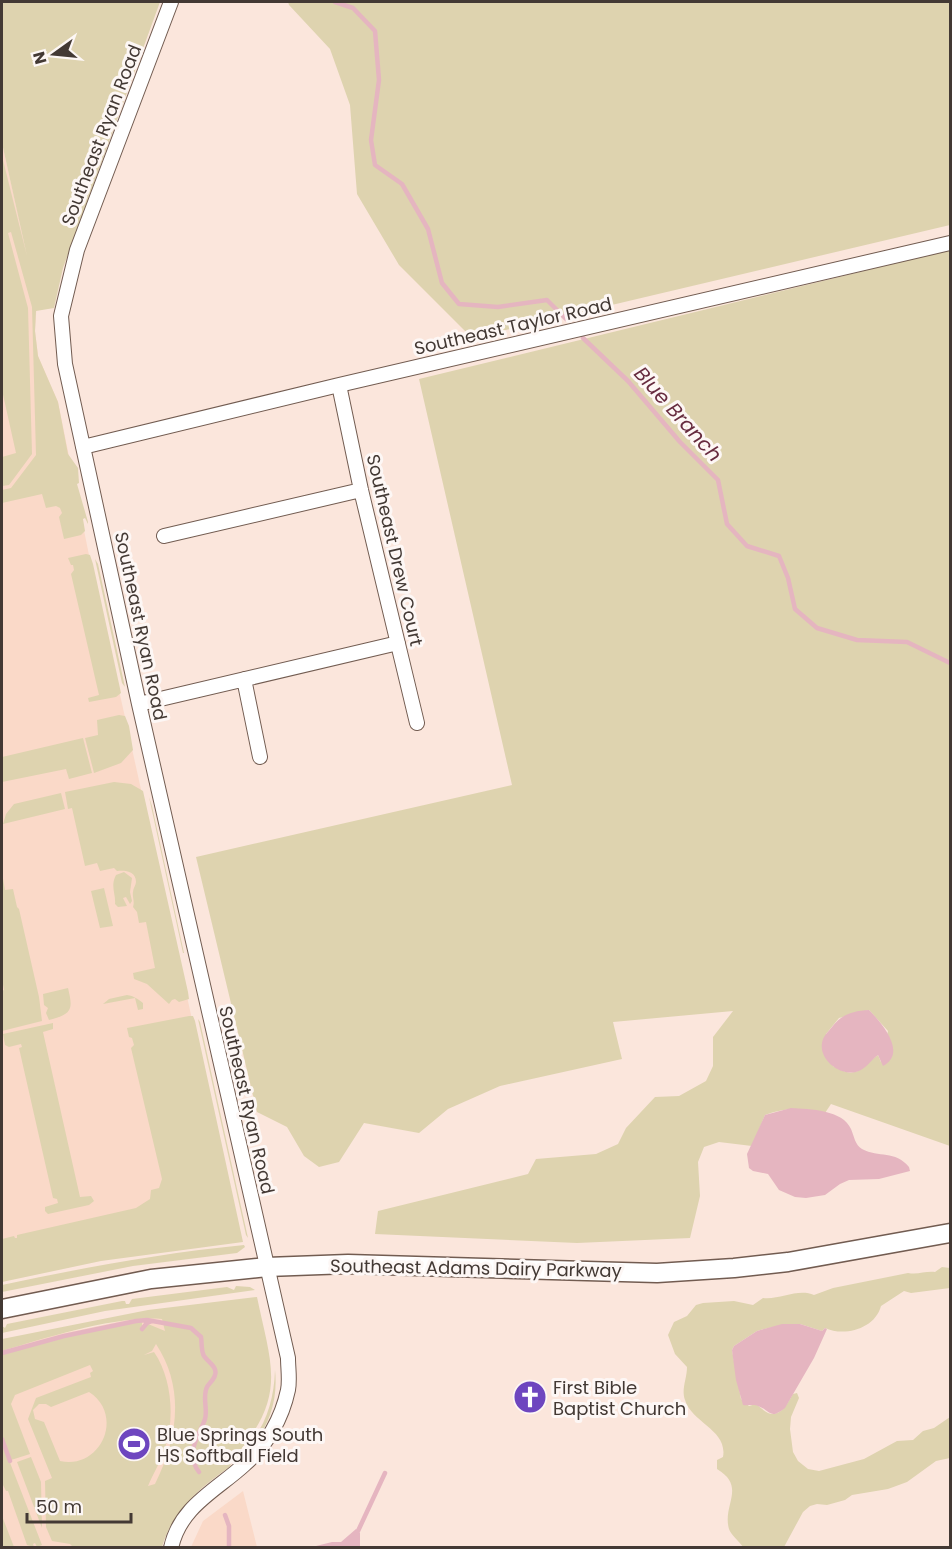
<svg xmlns="http://www.w3.org/2000/svg" width="952" height="1549" viewBox="0 0 952 1549" font-family="Poppins,sans-serif">
<style>
.built{fill:#fad9c8}
.green{fill:#ded3af;fill-rule:evenodd}
.water{fill:#e5b5c0}
.lines{fill:none;stroke-linecap:round;stroke-linejoin:round}
.stream{stroke:#e5b5c0;stroke-width:4.5}
.street-casing{stroke:#725c51;stroke-width:16}
.secondary-casing{stroke:#725c51;stroke-width:21}
.street{stroke:#fff;stroke-width:14}
.secondary{stroke:#fff;stroke-width:18}
.labels{text-anchor:middle;dominant-baseline:central;stroke-width:6;stroke-linejoin:round;paint-order:stroke}
.street-label{font-size:18px;fill:#433934;stroke:#fdf7f5}
.poi-label{font-size:18px;fill:#433934;stroke:#fdf7f5;text-anchor:start}
.water-label{font-size:20px;font-style:italic;fill:#672c3f;stroke:#fdf7f5}
</style>
<rect width="100%" height="100%" fill="#fbe6dc"/>
<path class="built" d="M 2,143 L 37,299 L 35,331 L 38,356 L 58,402 L 89,555 L 239,1231 L 2,1270 Z
M 203,1304 L 192,1488 L 156,1547 L 2,1547 L 2,1346 Z
M 243,1491 L 257,1547 L 191,1547 L 203,1521 Z"/>
<path class="green" d="M 2,2 L 160,2 L 63,268 L 54,308 L 36,311 L 35,331 L 38,356 L 58,402 L 68,454 L 78,468 L 79,483 L 77,484 L 88,522 L 88,524 L 85,518 L 83,519 L 85,531 L 81,535 L 64,539 L 59,517 L 62,513 L 60,508 L 56,506 L 46,508 L 42,494 L 2,503 L 2,490 L 11,488 L 36,455 L 32,307 L 11,232 L 8,233 L 28,308 L 32,454 L 9,485 L 2,486 L 2,457 L 16,453 L 2,390 L 2,156 L 27,256 L 2,143 Z
M 288,2 L 950,2 L 950,225 L 472,338 L 399,265 L 357,194 L 350,105 L 330,49 L 289,5 Z
M 950,250 L 950,1146 L 831,1104 L 825,1113 C 804,1108 786,1107 765,1115 L 752,1146 L 719,1142 L 704,1147 L 698,1162 L 700,1196 L 690,1238 L 577,1243 L 375,1234 L 378,1211 L 528,1174 L 536,1159 L 596,1154 L 618,1144 L 626,1128 L 655,1097 L 679,1096 L 706,1081 L 713,1066 L 713,1037 L 733,1011 L 613,1022 L 622,1059 L 500,1086 L 448,1109 L 419,1133 L 364,1123 L 339,1162 L 319,1167 L 304,1156 L 287,1127 L 257,1112 L 196,857 L 512,785 L 419,379 ZM 869,1010 L 888,1031 L 881,1062 L 878,1055 C 860,1067 859,1081 833,1066 L 826,1034 L 839,1018 Z
M 86,554 L 90,555 L 93,564 L 121,693 L 116,697 L 89,702 L 88,698 L 99,695 L 71,574 L 74,570 L 73,565 L 71,565 L 68,558 Z
M 95,559 L 98,564 L 125,687 L 122,683 Z
M 119,715 L 125,716 L 129,726 L 133,750 L 121,763 L 94,773 L 85,738 L 98,735 L 97,720 Z
M 83,738 L 92,773 L 69,779 L 66,769 L 2,782 L 2,757 Z
M 114,782 L 131,784 L 143,791 L 188,992 L 189,999 L 179,1002 L 175,999 L 172,1000 L 169,1004 L 147,984 L 134,979 L 133,973 L 155,968 L 146,922 L 139,923 L 137,912 L 133,907 C 135,901 132,897 133,892 C 133,888 136,885 136,882 C 136,871 125,870 117,871 L 114,868 L 100,871 L 97,863 L 85,866 L 72,808 L 68,809 L 65,792 Z
M 61,793 L 65,809 L 3,824 L 6,814 L 14,804 Z
M 149,797 L 152,806 L 184,953 L 183,953 Z
M 124,872 L 132,878 L 130,892 L 132,901 L 130,904 L 126,897 L 123,898 L 127,906 L 118,907 L 115,904 C 116,894 110,886 116,875 Z
M 2,873 L 5,890 L 13,889 L 17,907 L 19,909 L 39,997 L 42,1021 L 2,1031 L 2,991 L 4,990 L 2,979 Z
M 104,888 L 113,926 L 100,928 L 91,891 Z
M 68,988 C 73,1009 73,1014 49,1020 L 46,1013 L 48,1008 L 44,1005 L 43,994 Z
M 127,995 C 134,996 138,999 143,1003 L 143,1009 L 138,1010 L 135,998 L 103,1004 L 109,999 Z
M 189,1016 L 193,1016 L 195,1021 L 243,1242 L 101,1261 L 2,1282 L 2,1239 L 14,1236 L 15,1238 L 17,1238 L 17,1235 L 136,1208 L 150,1199 L 151,1190 L 159,1188 L 162,1179 L 131,1048 L 134,1045 L 132,1038 L 129,1037 L 127,1028 Z
M 198,1019 L 200,1022 L 248,1238 L 246,1235 Z
M 53,1023 L 53,1029 L 43,1032 L 80,1197 L 91,1196 L 94,1201 L 89,1205 L 48,1214 L 45,1211 L 45,1207 L 58,1203 L 57,1199 L 53,1198 L 19,1048 L 22,1047 L 21,1044 L 9,1047 L 5,1045 L 3,1034 Z
M 244,1245 L 245,1247 L 237,1253 L 133,1266 L 2,1292 L 2,1285 C 82,1268 162,1253 244,1245 Z
M 942,1267 L 950,1268 L 950,1288 L 911,1293 L 904,1291 L 881,1306 C 875,1329 844,1337 825,1328 L 822,1331 L 800,1324 L 768,1328 L 757,1331 L 734,1346 L 732,1350 L 741,1399 L 749,1406 L 756,1404 C 760,1407 764,1411 768,1413 C 781,1418 788,1402 793,1394 L 797,1393 L 799,1398 L 791,1417 L 790,1429 L 793,1452 L 798,1461 L 808,1469 L 819,1471 L 864,1459 L 897,1441 L 913,1440 L 923,1431 L 934,1428 L 950,1417 L 950,1458 L 936,1461 L 907,1482 L 888,1489 L 852,1495 L 845,1500 L 827,1505 L 817,1504 L 810,1506 L 803,1512 L 784,1547 L 743,1547 C 739,1541 731,1535 729,1529 C 722,1505 747,1487 717,1469 L 717,1460 L 723,1457 C 728,1430 692,1423 685,1400 C 681,1389 687,1379 687,1367 L 675,1354 L 668,1335 L 674,1322 L 687,1316 L 696,1305 L 703,1303 L 734,1301 L 753,1305 L 763,1298 C 780,1300 798,1288 814,1295 L 833,1288 L 908,1273 C 918,1275 925,1271 935,1272 Z
M 236,1286 L 250,1287 L 255,1290 L 105,1311 L 2,1333 L 2,1326 L 5,1328 L 7,1324 L 122,1301 L 125,1301 L 126,1304 L 129,1304 L 132,1299 L 227,1287 L 234,1290 Z
M 257,1297 C 271,1365 287,1394 238,1453 L 239,1456 C 264,1432 274,1403 275,1370 C 279,1407 264,1440 234,1463 L 232,1460 L 229,1463 L 231,1465 L 228,1468 C 198,1489 172,1512 162,1547 L 73,1547 L 70,1544 L 52,1541 L 46,1527 L 45,1481 L 52,1478 L 28,1419 L 36,1398 L 91,1377 L 90,1373 L 93,1371 L 90,1365 L 15,1395 L 11,1404 L 30,1454 L 11,1460 L 2,1436 L 2,1354 C 47,1341 95,1326 142,1322 L 142,1330 L 148,1324 L 165,1331 L 162,1319 C 118,1315 45,1338 2,1351 L 2,1339 L 148,1310 ZM 156,1344 C 185,1388 178,1438 155,1484 L 148,1486 C 153,1474 161,1461 165,1448 C 175,1419 172,1378 154,1352 L 144,1355 L 152,1351 ZM 89,1392 C 125,1415 101,1470 60,1461 L 44,1422 L 35,1419 L 33,1410 L 39,1404 L 46,1404 L 51,1407 Z
M 2,1442 L 42,1545 L 37,1547 L 35,1543 L 33,1544 L 34,1547 L 27,1545 L 8,1491 L 6,1491 L 2,1483 Z
M 31,1457 L 41,1482 L 42,1528 L 17,1462 Z
M 2,1516 L 14,1547 L 2,1547 Z"/>
<path class="water" d="M 869,1010 C 881,1022 908,1053 883,1066 L 878,1055 C 870,1061 866,1069 856,1072 C 840,1076 819,1060 822,1043 C 823,1036 828,1032 832,1027 C 842,1014 853,1011 869,1010 Z
M 791,1108 C 810,1109 843,1110 851,1129 C 854,1136 855,1145 862,1149 C 879,1158 895,1150 909,1167 L 910,1171 L 879,1179 L 849,1180 L 840,1184 L 825,1195 L 806,1198 L 795,1197 L 779,1190 L 768,1174 L 753,1171 L 749,1168 L 747,1154 L 765,1115 Z
M 782,1324 L 800,1324 L 822,1331 L 825,1328 L 827,1329 L 814,1358 L 785,1408 C 770,1420 771,1411 758,1406 C 754,1404 748,1406 743,1405 L 736,1380 L 732,1350 L 734,1346 L 757,1331 Z
M 356,1529 L 360,1533 L 360,1547 L 312,1547 L 332,1542 L 341,1542 Z"/>
<g class="lines">
<path class="stream" d="M 335,2 L 353,8 L 375,31 L 379,80 L 371,140 L 375,165 L 402,184 L 428,229 L 442,283 L 459,304 L 498,307 L 547,300 L 566,319
M 583,338 L 628,381 L 680,442 L 718,480 L 727,524 L 747,546 L 779,556 L 788,578 L 795,609 L 817,628 L 857,640 L 907,642 L 950,663
M 142,1329 L 147,1323 L 152,1321
M 2,1353 L 64,1336 L 136,1321 L 147,1320 L 191,1328 L 201,1337 C 202,1343 201,1351 204,1356 C 208,1362 218,1367 215,1375 C 214,1380 209,1383 207,1387 C 202,1397 208,1409 205,1419 C 199,1437 184,1452 199,1472
M 2,1439 L 10,1461
M 225,1515 L 229,1526 L 229,1548
M 358,1531 L 385,1473"/>
<g class="street-casing">
<path id="street" d="M 171,2 L 77,250 L 61,316 L 65,364 L 139,704 L 288,1358 C 288,1368 290,1380 288,1390 C 282,1418 267,1445 245,1464 C 217,1490 180,1506 171,1548
M 339,385 L 361,490 L 417,723
M 83,447 L 339,385 L 950,243
M 164,536 L 361,490
M 244,679 L 260,757
M 139,704 L 398,643"/>
</g>
<g class="secondary-casing">
<path id="secondary" d="M 2,1309 L 151,1279 L 267,1267 L 348,1264 L 657,1273 L 734,1268 L 788,1262 L 950,1233"/>
</g>
<use href="#street" class="street"/>
<use href="#secondary" class="secondary"/>
</g>
<defs>
<g id="church-disc" transform="scale(1.725)"><circle r="9.5" fill="#6e46bf" stroke="#fdf7f5"/><path d="M-1.2-6h2.4v3.5h3.3v2.4h-3.3V6h-2.4V-.1h-3.3v-2.4h3.3Z" fill="#fff"/></g>
<g id="stadium-disc" transform="scale(1.725)"><circle r="9.5" fill="#6e46bf" stroke="#fdf7f5"/><path d="M0-5a6.5 5 0 1 0 0 10a6.5 5 0 1 0 0-10ZM-3.5-1.8h7v3.6h-7Z" fill="#fff"/></g>
</defs>
<g fill-rule="evenodd">
<use href="#church-disc" x="530" y="1397"/>
<use href="#stadium-disc" x="134" y="1444"/>
</g>
<g class="labels">
<g class="street-label">
<text transform="translate(101 135) rotate(-69)">Southeast Ryan Road</text>
<text transform="translate(513 326) rotate(-13)">Southeast Taylor Road</text>
<text transform="translate(395 550) rotate(77)">Southeast Drew Court</text>
<text transform="translate(141 626) rotate(78)">Southeast Ryan Road</text>
<text transform="translate(247 1100) rotate(77)">Southeast Ryan Road</text>
<text transform="translate(476 1268) rotate(1)">Southeast Adams Dairy Parkway</text>
</g>
<g class="poi-label">
<text x="553" y="1387">First Bible<tspan x="553" dy="21">Baptist Church</tspan></text>
<text x="157" y="1434">Blue Springs South<tspan x="157" dy="21">HS Softball Field</tspan></text>
</g>
<g class="water-label">
<text transform="translate(678 414) rotate(48)">Blue Branch</text>
</g>
</g>
<rect width="952" height="1549" fill="none" stroke="#433934" stroke-width="6"/>
<g transform="translate(54 54) rotate(255)" stroke="#fdf7f5" stroke-width="4.5" paint-order="stroke">
<path d="M0-4.5L10 22L0 15L-10 22Z" fill="#433934"/>
<text y="-9" font-size="16" font-weight="bold" text-anchor="middle" fill="#433934">N</text>
</g>
<path d="M27 1513v9h104v-9" fill="none" stroke="#433934" stroke-width="3"/>
<text x="36" y="1513" font-size="18" fill="#433934" stroke="#fdf7f5" stroke-width="4.5" paint-order="stroke">50 m</text>
</svg>
